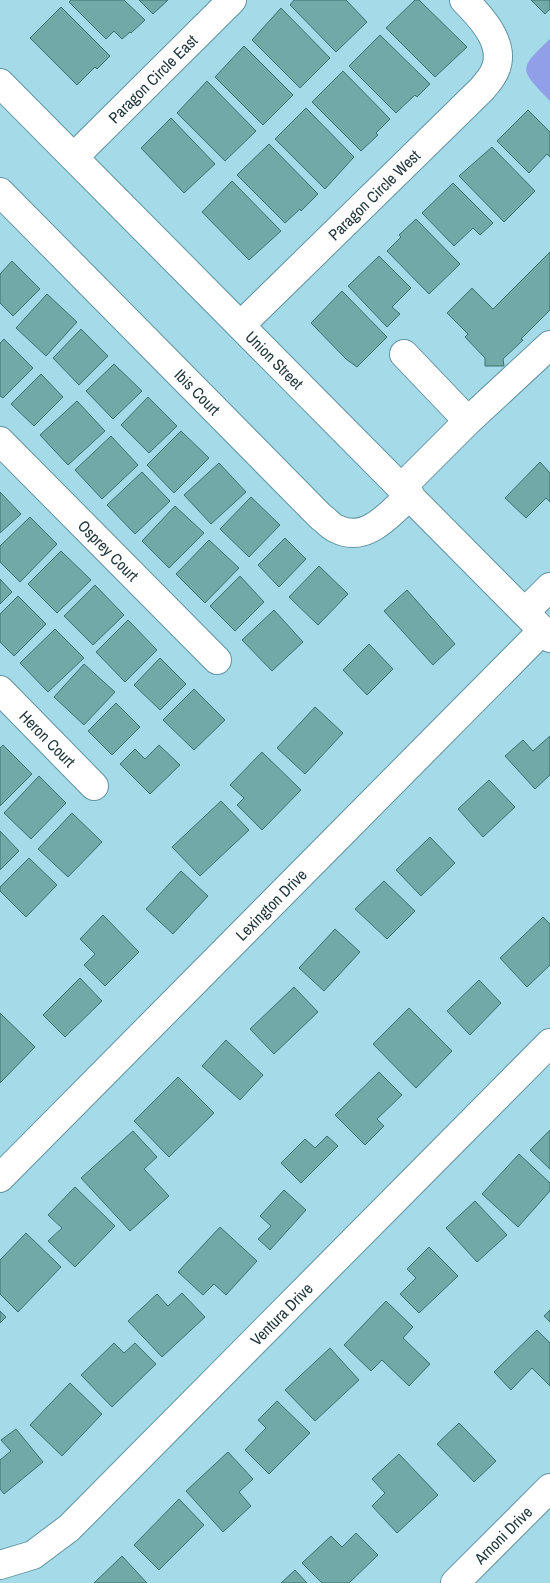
<svg xmlns="http://www.w3.org/2000/svg" width="550" height="1583" viewBox="0 0 550 1583" font-family="'Archivo Narrow',sans-serif">
<style>
.water{fill:#919fe8}
.building{fill:#71a8a8;stroke:#3a7070}
.lines{fill:none;stroke-linecap:round;stroke-linejoin:round}
.minor-casing{stroke:#6093a0;stroke-width:30}
.minor{stroke:#fff;stroke-width:28}
.labels{text-anchor:middle;dominant-baseline:central;stroke-width:5;stroke-linejoin:round;paint-order:stroke}
.street-label{font-size:16px;fill:#22383d;stroke:#b2e8f6}
</style>
<rect width="100%" height="100%" fill="#a5dbe8"/>
<path class="water" d="M 550,39 L 550,101 C 520,69 517,70 550,39 Z"/>
<path class="building" d="M 71,0 L 124,0 L 145,20 L 131,33 L 130,32 L 122,39 L 114,31 L 106,39 L 69,2 Z
M 139,0 L 168,0 L 153,14 Z
M 294,0 L 346,0 L 367,22 L 336,52 L 290,5 Z
M 415,0 L 419,0 L 467,47 L 435,77 L 386,28 Z
M 531,0 L 550,0 L 550,9 L 545,14 Z
M 61,7 L 110,56 L 97,69 L 95,67 L 77,85 L 30,38 Z
M 281,8 L 330,58 L 300,88 L 252,40 Z
M 380,35 L 430,84 L 417,97 L 415,95 L 396,113 L 349,66 Z
M 244,46 L 293,95 L 263,125 L 215,77 Z
M 343,71 L 390,119 L 376,133 L 378,135 L 361,151 L 312,102 Z
M 207,81 L 256,131 L 225,161 L 177,113 Z
M 306,108 L 354,157 L 325,189 L 275,139 Z
M 528,110 L 550,132 L 550,157 L 547,154 L 529,173 L 497,141 Z
M 171,118 L 215,164 L 184,193 L 141,148 Z
M 269,144 L 318,194 L 301,211 L 300,209 L 285,223 L 237,175 Z
M 492,147 L 535,191 L 504,222 L 459,176 Z
M 232,181 L 281,231 L 249,260 L 202,212 Z
M 453,183 L 493,223 L 480,235 L 473,228 L 454,246 L 422,213 Z
M 416,219 L 460,264 L 429,294 L 387,251 L 401,237 L 399,235 Z
M 550,252 L 550,310 L 521,339 L 523,340 L 503,359 L 504,366 L 485,366 L 485,358 L 465,337 L 468,334 L 447,313 L 472,288 L 493,309 Z
M 379,256 L 411,288 L 392,307 L 400,314 L 387,327 L 348,286 Z
M 12,261 L 40,289 L 13,316 L 0,303 L 0,274 Z
M 342,291 L 387,337 L 357,367 L 346,359 L 311,323 Z
M 47,294 L 77,322 L 46,356 L 16,328 Z
M 81,329 L 108,356 L 79,385 L 53,358 Z
M 4,339 L 33,368 L 3,398 L 0,396 L 0,343 Z
M 114,364 L 142,391 L 113,419 L 86,391 Z
M 41,374 L 63,397 L 34,426 L 11,404 Z
M 148,397 L 177,426 L 149,453 L 121,425 Z
M 77,401 L 105,431 L 68,465 L 40,435 Z
M 181,431 L 209,458 L 174,493 L 147,465 Z
M 111,436 L 138,465 L 102,499 L 75,470 Z
M 540,462 L 550,473 L 550,502 L 546,498 L 526,518 L 505,498 Z
M 219,463 L 246,492 L 211,524 L 184,495 Z
M 142,472 L 170,501 L 135,534 L 107,505 Z
M 0,492 L 21,514 L 0,533 Z
M 251,497 L 280,525 L 249,557 L 220,529 Z
M 175,506 L 204,533 L 169,568 L 142,541 Z
M 30,517 L 57,544 L 20,582 L 0,562 L 0,546 Z
M 285,538 L 306,559 L 279,587 L 258,565 Z
M 209,540 L 239,568 L 205,603 L 176,574 Z
M 61,551 L 91,580 L 57,613 L 28,584 Z
M 319,566 L 348,594 L 318,625 L 289,597 Z
M 240,576 L 264,602 L 235,631 L 210,606 Z
M 0,579 L 12,592 L 0,604 Z
M 95,585 L 124,615 L 93,645 L 64,616 Z
M 407,590 L 455,644 L 433,665 L 384,611 Z
M 18,596 L 46,624 L 14,656 L 0,642 L 0,614 Z
M 274,610 L 303,642 L 272,671 L 242,640 Z
M 128,620 L 157,650 L 125,682 L 96,652 Z
M 55,629 L 84,658 L 48,692 L 20,663 Z
M 369,644 L 393,669 L 367,695 L 343,670 Z
M 160,658 L 186,684 L 160,710 L 134,685 Z
M 84,664 L 115,692 L 84,725 L 54,697 Z
M 194,689 L 225,720 L 194,750 L 163,720 Z
M 116,703 L 140,727 L 112,755 L 88,731 Z
M 315,707 L 343,733 L 305,774 L 277,748 Z
M 550,736 L 550,775 L 535,789 L 505,756 L 523,740 L 533,751 Z
M 3,745 L 32,774 L 0,806 L 0,748 Z
M 159,745 L 180,765 L 150,794 L 120,764 L 135,749 L 145,759 Z
M 262,752 L 301,790 L 262,830 L 237,805 L 244,798 L 230,785 Z
M 39,776 L 66,803 L 31,839 L 4,813 Z
M 489,780 L 515,807 L 483,837 L 458,809 Z
M 221,801 L 249,830 L 200,876 L 172,847 Z
M 72,813 L 102,842 L 68,877 L 38,849 Z
M 0,831 L 19,851 L 0,870 Z
M 430,837 L 455,863 L 421,896 L 396,870 Z
M 29,858 L 57,885 L 26,917 L 0,891 L 0,887 Z
M 181,871 L 208,896 L 173,934 L 146,909 Z
M 384,881 L 415,911 L 387,939 L 355,909 Z
M 103,915 L 139,952 L 105,986 L 84,965 L 95,954 L 80,939 Z
M 543,917 L 550,924 L 550,965 L 527,987 L 500,958 Z
M 335,929 L 360,952 L 324,991 L 299,968 Z
M 80,978 L 102,1001 L 65,1037 L 43,1015 Z
M 479,980 L 501,1003 L 470,1035 L 447,1011 Z
M 294,987 L 318,1012 L 274,1054 L 250,1029 Z
M 409,1008 L 452,1051 L 416,1088 L 373,1044 Z
M 0,1013 L 35,1047 L 0,1083 Z
M 226,1040 L 263,1075 L 240,1100 L 202,1066 Z
M 379,1072 L 402,1095 L 377,1119 L 384,1126 L 365,1145 L 335,1115 Z
M 178,1077 L 214,1113 L 169,1157 L 134,1121 Z
M 550,1130 L 550,1169 L 530,1150 Z
M 133,1131 L 157,1157 L 144,1169 L 169,1196 L 130,1231 L 81,1178 Z
M 327,1136 L 338,1146 L 301,1183 L 281,1163 L 305,1139 L 315,1148 Z
M 519,1154 L 550,1183 L 550,1191 L 518,1227 L 482,1194 Z
M 75,1187 L 115,1226 L 75,1267 L 48,1241 L 62,1228 L 48,1215 Z
M 284,1190 L 306,1210 L 270,1250 L 258,1239 L 271,1226 L 260,1216 Z
M 475,1201 L 507,1235 L 477,1262 L 446,1228 Z
M 220,1227 L 257,1261 L 226,1295 L 214,1284 L 203,1295 L 178,1272 Z
M 26,1233 L 61,1267 L 18,1312 L 0,1294 L 0,1260 Z
M 429,1247 L 458,1276 L 419,1313 L 400,1294 L 416,1278 L 407,1269 Z
M 182,1293 L 205,1317 L 162,1357 L 128,1321 L 157,1294 L 168,1306 Z
M 386,1301 L 413,1327 L 403,1338 L 430,1364 L 409,1386 L 382,1360 L 371,1371 L 344,1345 Z
M 550,1310 L 550,1322 L 544,1316 Z
M 0,1311 L 6,1317 L 0,1323 Z
M 537,1330 L 550,1343 L 550,1386 L 532,1368 L 511,1390 L 494,1372 Z
M 114,1343 L 124,1353 L 135,1343 L 156,1364 L 112,1407 L 81,1375 Z
M 330,1348 L 359,1380 L 315,1421 L 285,1390 Z
M 70,1383 L 102,1414 L 62,1456 L 30,1425 Z
M 277,1401 L 310,1433 L 269,1474 L 245,1450 L 266,1428 L 258,1420 Z
M 459,1423 L 496,1461 L 474,1482 L 437,1444 Z
M 16,1429 L 43,1462 L 4,1494 L 0,1489 L 0,1460 L 11,1451 L 1,1440 Z
M 228,1452 L 253,1479 L 239,1492 L 251,1506 L 223,1532 L 186,1491 Z
M 399,1454 L 438,1495 L 397,1533 L 372,1506 L 385,1493 L 372,1479 Z
M 179,1499 L 204,1525 L 159,1570 L 134,1545 Z
M 356,1533 L 378,1555 L 349,1583 L 322,1583 L 302,1563 L 331,1536 L 342,1547 Z
M 122,1556 L 147,1583 L 94,1583 Z
M 295,1570 L 307,1583 L 281,1583 Z"/>
<g class="lines">
<g class="minor-casing">
<g id="minor">
<path id="s1" d="M 0,83 L 550,638"/>
<path id="s2" d="M 74,157 L 232,0"/>
<path id="s3" d="M 0,192 L 321,517 C 326,520 331,527 337,529 C 366,544 391,513 410,495"/>
<path id="s4" d="M 241,325 L 482,89 C 485,85 489,81 492,76 C 510,48 483,19 464,0"/>
<path d="M 404,354 L 468,421"/>
<path id="s5" d="M 0,441 L 217,660"/>
<path d="M 402,487 L 468,421 L 550,345"/>
<path d="M 525,612 L 550,587"/>
<path id="s6" d="M 0,690 L 94,786"/>
<path id="s7" d="M 0,1178 L 543,630"/>
<path id="s8" d="M 0,1565 L 33,1555 L 69,1528 L 550,1043"/>
<path id="s9" d="M 455,1583 L 550,1488"/>
</g>
</g>
<use href="#minor" class="minor"/>
</g>
<g class="labels">
<g class="street-label">
<text stroke="none"><textPath href="#s2" startOffset="111">Paragon Circle East</textPath></text>
<text stroke="none"><textPath href="#s4" startOffset="186">Paragon Circle West</textPath></text>
<text stroke="none"><textPath href="#s1" startOffset="390">Union Street</textPath></text>
<text stroke="none"><textPath href="#s3" startOffset="281">Ibis Court</textPath></text>
<text stroke="none"><textPath href="#s5" startOffset="154">Osprey Court</textPath></text>
<text stroke="none"><textPath href="#s6" startOffset="68">Heron Court</textPath></text>
<text stroke="none"><textPath href="#s7" startOffset="385">Lexington Drive</textPath></text>
<text stroke="none"><textPath href="#s8" startOffset="381">Ventura Drive</textPath></text>
<text stroke="none"><textPath href="#s9" startOffset="68">Arnoni Drive</textPath></text>
</g>
</g>
</svg>
